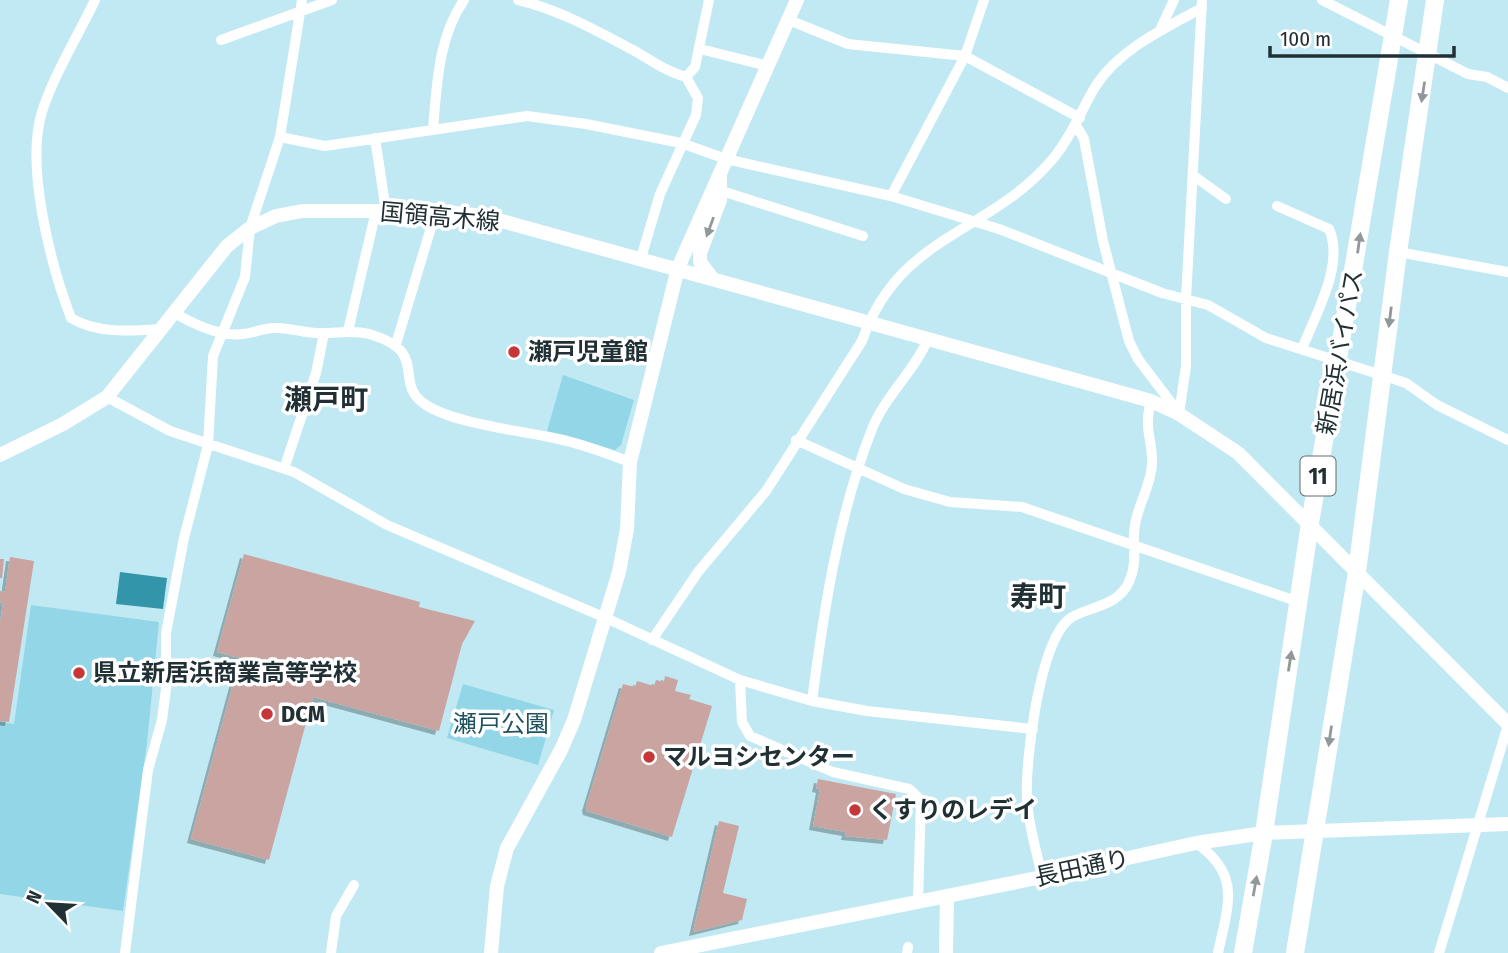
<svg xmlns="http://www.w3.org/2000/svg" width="1508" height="953" viewBox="0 0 1508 953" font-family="'Fira Sans Condensed','Noto Sans JP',sans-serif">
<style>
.green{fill:#92d6e7}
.water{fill:#3295aa}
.building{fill:#c9a4a0;filter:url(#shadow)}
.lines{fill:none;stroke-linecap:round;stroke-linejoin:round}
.street{stroke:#fff;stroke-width:10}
.secondary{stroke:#fff;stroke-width:14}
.highway{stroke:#fff;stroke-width:18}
.oneway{fill:#90989a}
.poi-dot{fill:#c6373a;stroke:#fff;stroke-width:2.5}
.labels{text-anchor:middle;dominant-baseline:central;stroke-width:7;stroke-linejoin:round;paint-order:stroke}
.shield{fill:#fff;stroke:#636e71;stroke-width:2}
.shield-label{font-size:23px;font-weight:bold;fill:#203034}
.street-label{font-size:24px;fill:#203034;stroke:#fff}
.poi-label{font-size:24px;font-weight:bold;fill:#203034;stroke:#fff;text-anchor:start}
.park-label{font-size:24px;fill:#1d535e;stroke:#fff}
.quarter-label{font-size:28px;font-weight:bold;fill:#203034;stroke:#fff}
</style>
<defs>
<filter id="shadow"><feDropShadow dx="-4" dy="4" stdDeviation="0" flood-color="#0004"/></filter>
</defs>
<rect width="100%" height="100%" fill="#c1e9f3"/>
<path class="green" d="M 563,375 L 634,400 L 621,445 L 615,450 L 547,431 Z
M 31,605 L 159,622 L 147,743 L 123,911 L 0,894 L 0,722 L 14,724 Z
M 463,684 L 554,710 L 538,765 L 447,738 Z"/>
<path class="water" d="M 120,572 L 167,578 L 163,609 L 116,604 Z"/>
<path class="building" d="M 244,554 L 420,602 L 419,607 L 475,621 L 462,644 L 439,731 L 313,697 L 269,860 L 191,839 L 240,658 L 217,652 Z
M 10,557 L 34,561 L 9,722 L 0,721 L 0,623 L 3,603 L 0,602 L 0,591 L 5,592 Z
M 0,559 L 4,559 L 2,578 L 0,578 Z
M 665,676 L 678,680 L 675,691 L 691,695 L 689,699 L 712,706 L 672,837 L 587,811 L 586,807 L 623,684 L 635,687 L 637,681 L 654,686 L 656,680 L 664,682 Z
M 818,779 L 896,794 L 887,840 L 845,836 L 846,832 L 813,826 L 820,789 L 816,788 Z
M 719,821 L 739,826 L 723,893 L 747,899 L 742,920 L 693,932 Z"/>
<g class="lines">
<path class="street" d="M 95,0 C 78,36 54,74 42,112 C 25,166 51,266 71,318 C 97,334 132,331 162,329
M 518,0 C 558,9 597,31 633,50 C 651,60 665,71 686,77
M 1322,0 L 1468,74 L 1487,77 L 1508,88
M 789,20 L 848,44 L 965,56 L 1080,118
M 1160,30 L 1174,0
M 221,40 L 332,0
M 700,49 L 768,66
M 1076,125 L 1084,139 L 1103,241 L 1129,341 L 1138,359 L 1179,413
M 433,129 C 437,84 438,38 464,0
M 280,137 L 325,146 L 527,116 L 586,124 L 681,143 L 726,159 L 891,196 L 999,229 L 1162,293 L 1208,305 L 1266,338 L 1406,383 L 1437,405 L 1508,440
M 375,138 L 386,211
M 1194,176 L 1226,199
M 722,191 L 863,236
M 891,196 L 965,56 L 984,0
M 1277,206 L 1329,229 C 1345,265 1315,315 1302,349
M 1398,252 L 1508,272
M 641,258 L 660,194 L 696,115 L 698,98 L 686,77 L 695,67 L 709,0
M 173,312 C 193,324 220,337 243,334 C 254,333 264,328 274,328 C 288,327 303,333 317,333 C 335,334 351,329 369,334 C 432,352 391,383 426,405 C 453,423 521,431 554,438 C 581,443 605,453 630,462
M 348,331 L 376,211
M 396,344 L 436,211
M 107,397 L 170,431 L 294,472 L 387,525 L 606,618 L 740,680 L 812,701 L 867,711 L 1033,729
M 1179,414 L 1186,366 L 1186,299 L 1202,0
M 796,440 L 904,489 L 950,502 L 1022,507 L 1299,602
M 284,469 L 316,373 L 324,333
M 652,640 L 698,572 L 766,491 L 862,341 C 899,234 987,235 1051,161 C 1070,139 1081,111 1095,87 C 1118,50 1165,28 1202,8
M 740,680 L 742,722 L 750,736 L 833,772 L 909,789 L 921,800 L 918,901
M 812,701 C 824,609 838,516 872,429 C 885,396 914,372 928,339
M 1196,843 C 1242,875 1228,905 1218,953
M 1042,877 C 1037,852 1028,825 1027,799 C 1025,761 1039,646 1068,620 C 1082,607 1117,609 1129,582 C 1139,559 1131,547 1135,525 C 1138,504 1151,486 1152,464 C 1153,440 1143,429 1151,401
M 125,953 L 148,770 L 162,720 L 166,689 L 166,633 L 184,538 L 208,445 L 213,356 L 245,277 L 250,228 L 280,137 L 302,0
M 331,953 L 336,916 L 354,885
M 907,953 L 908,947
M 1439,953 L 1508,725"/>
<path class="secondary" d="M 712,278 L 700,262 L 700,253 L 720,200 L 720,174
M 0,455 L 63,424 L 107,397 L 227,246 L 250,228 L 276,216 L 302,211 L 436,211 L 484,216 L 1083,382 L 1151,401 L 1179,414 L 1238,453 L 1508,724
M 491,953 L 497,886 L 507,848 L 561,750 L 574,720 L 619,572 L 627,529 L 630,462 L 678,268 L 797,0
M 661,953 L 1042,877 L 1196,843 L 1264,833 L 1508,824
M 946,953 L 947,896"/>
<path class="highway" d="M 1243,953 L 1264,833 L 1310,523 L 1399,0
M 1295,953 L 1357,572 L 1398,252 L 1435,0"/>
</g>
<defs><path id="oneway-solid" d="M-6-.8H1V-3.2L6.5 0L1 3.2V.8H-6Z" transform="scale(1.75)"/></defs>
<g class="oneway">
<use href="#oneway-solid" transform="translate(1423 92) rotate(99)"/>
<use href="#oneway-solid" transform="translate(710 227) rotate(110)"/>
<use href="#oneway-solid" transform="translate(1359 243) rotate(-82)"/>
<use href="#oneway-solid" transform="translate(1390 317) rotate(97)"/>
<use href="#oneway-solid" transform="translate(1290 661) rotate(-81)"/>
<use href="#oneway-solid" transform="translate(1330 736) rotate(98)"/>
<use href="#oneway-solid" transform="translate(1255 886) rotate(-80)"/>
</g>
<g class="poi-dot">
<circle cx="514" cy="352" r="7"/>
<circle cx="79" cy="673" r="7"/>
<circle cx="267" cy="714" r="7"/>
<circle cx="649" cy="757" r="7"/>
<circle cx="855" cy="810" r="7"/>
</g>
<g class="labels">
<rect class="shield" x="1300.5" y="456.5" width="35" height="39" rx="5"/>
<g class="shield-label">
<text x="1318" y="476">11</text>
</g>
<g class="street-label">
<text transform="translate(440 217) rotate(5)">国領高木線</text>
<text transform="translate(1340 352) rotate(-80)">新居浜バイパス</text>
<text transform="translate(1082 868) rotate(-12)">長田通り</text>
</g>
<g class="poi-label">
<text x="528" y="352">瀬戸児童館</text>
<text x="93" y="673">県立新居浜商業高等学校</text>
<text x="281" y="714">DCM</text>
<text x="663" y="757">マルヨシセンター</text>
<text x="869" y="810">くすりのレデイ</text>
</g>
<g class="park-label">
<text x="501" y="724">瀬戸公園</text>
</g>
<g class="quarter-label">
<text x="326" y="399">瀬戸町</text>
<text x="1038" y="596">寿町</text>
</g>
</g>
<g transform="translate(49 904) rotate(295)" stroke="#ffffff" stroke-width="5" paint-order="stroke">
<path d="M0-5L12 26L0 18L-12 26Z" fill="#203034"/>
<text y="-10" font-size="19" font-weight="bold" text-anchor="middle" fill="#203034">N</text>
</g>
<path d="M1270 46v10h184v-10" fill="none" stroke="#203034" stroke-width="3.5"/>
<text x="1280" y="46" font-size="21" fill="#203034" stroke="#ffffff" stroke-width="5" paint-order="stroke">100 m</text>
</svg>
